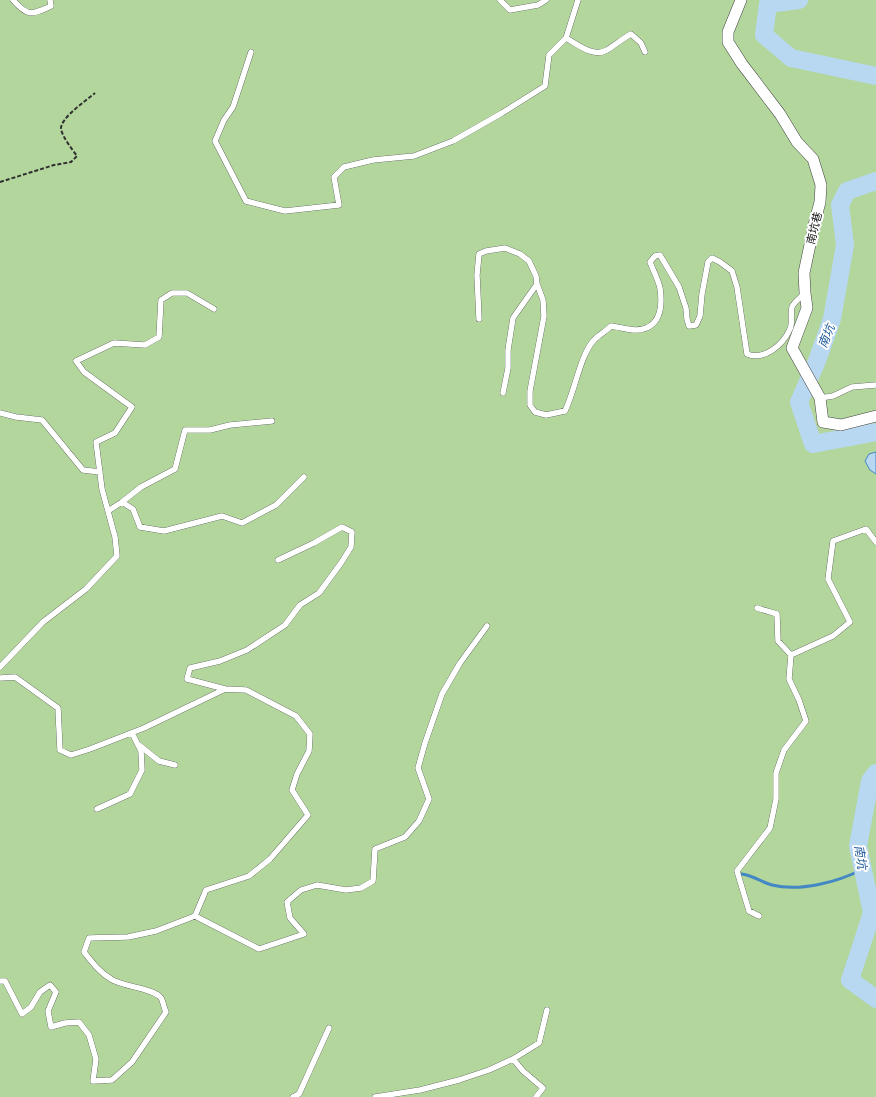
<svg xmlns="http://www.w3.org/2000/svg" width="876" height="1097" viewBox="0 0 876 1097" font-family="'Libre Baskerville','Noto Sans TC',serif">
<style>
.forest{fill:#b2d69c}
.water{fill:#b8d8f2;stroke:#4388c5}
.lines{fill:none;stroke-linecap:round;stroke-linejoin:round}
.stream{stroke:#4388c5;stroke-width:3}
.river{stroke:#b8d8f2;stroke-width:18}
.lane-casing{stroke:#414141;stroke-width:6}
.street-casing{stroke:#414141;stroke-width:12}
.path{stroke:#303030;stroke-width:2;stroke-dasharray:4 2;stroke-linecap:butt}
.lane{stroke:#fff;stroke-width:5.5}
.street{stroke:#fff;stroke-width:11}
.labels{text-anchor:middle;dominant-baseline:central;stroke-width:4;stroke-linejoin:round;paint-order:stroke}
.street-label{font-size:11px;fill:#0e0e0e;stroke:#fff}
.water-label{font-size:12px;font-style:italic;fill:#1f5b99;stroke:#fff}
</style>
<rect width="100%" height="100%" fill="#fefcf0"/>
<path class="forest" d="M 0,0 L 876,0 L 876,1097 L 0,1097 Z"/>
<path class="water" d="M 876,452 L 876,474 L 870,470 L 865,461 L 869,454 Z"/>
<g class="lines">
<path class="stream" d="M 742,874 C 754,876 761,882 772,885 C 800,892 838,882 863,869"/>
<path class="river" d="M 799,0 L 768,4 L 764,35 L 791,58 L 876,76
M 876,181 L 847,191 L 840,205 L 845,245 L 832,319 L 817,361 L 799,402 L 813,444 L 876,432
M 876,773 L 870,781 L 858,846 L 872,913 L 850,980 L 876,999"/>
<g class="lane-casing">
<path id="lane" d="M 13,0 C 28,17 31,15 51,6 L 50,0
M 500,0 L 510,10 L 538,5 L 546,0
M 566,38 C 577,44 593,58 607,50 C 615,45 622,39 631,34 L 641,43 L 645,52
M 251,52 L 233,107 L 224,120 L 215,141 L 246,201 L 285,211 L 339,205 L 334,177 L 344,167 L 373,160 L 414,156 L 453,141 L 502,113 L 545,86 L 549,55 L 566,38 L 578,0
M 479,319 L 477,275 L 479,254 L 486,251 L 505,248 L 520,254 L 529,261 L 536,276 L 537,284 L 543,300 L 544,316 L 530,391 L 530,405 L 535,412 L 546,415 L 565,411 C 575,391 580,355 594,340 C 599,335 606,331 611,326 C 619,327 628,330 636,330 C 660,329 663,308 660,288 C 658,279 653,270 650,262 L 655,256 L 660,255 L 679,287 L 686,308 L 687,319 L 689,326 L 696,325 L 700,316 L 702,294 L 708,262 L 712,258 L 720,262 L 732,271 L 737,287 L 747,354 C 764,361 783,345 790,329 C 793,323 790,314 792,307 C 794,302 801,297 805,293
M 503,393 L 508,368 L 508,350 L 513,318 L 537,284
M 820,398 L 833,396 L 852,387 L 876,385
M 0,413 L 16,417 L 42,420 L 83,470 L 100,472
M 122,502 L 133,509 L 140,527 L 164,531 L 222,516 L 242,523 L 276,505 L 304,477
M 108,511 L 122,502 L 141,487 L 175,469 L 185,430 L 210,430 L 230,425 L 272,421
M 757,608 L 777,614 L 778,641 L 791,655
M 0,667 L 43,622 L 86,589 L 117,556 L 115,537 L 102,489 L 96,442 L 115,433 L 132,407 L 84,372 L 76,361 L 114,343 L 145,345 L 159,337 L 161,300 L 172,293 L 187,293 L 214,309
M 0,678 L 15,677 L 58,708 L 60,750 L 71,755 L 90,749 L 144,728 L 225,689 L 187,679 L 190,668 L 220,661 L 247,650 L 285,625 L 300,605 L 319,593 L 341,563 L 351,547 L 352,532 L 342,527 L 314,543 L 278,560
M 139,745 L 159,761 L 175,765
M 97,809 L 130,794 L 142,770 L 141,751 L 132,733
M 195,916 L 206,890 L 249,876 L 270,859 L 308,815 L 292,790 L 297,774 L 309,751 L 310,734 L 296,716 L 246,690 L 225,689
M 759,916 L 749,911 L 737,871 L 770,828 L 776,799 L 776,773 L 784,750 L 806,721 L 799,700 L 789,679 L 791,655 L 833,636 L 850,622 L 828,579 L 833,541 L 866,529 L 876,542
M 0,981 L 5,981 L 22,1014 L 31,1007 L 40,992 L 50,985 L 56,992 L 48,1011 L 51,1027 L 65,1023 L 79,1022 L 89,1035 L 96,1059 L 93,1081 L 112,1080 L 132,1062 L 166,1012 C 164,1008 163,1001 161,998 C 154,988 123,987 111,979 C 100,973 92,962 84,952 L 89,938 L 128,937 L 156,931 L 195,916 L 259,949 L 304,934 L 290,918 L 287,902 L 301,890 L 317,885 L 346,890 L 361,888 L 373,881 L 375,849 L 405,837 L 419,821 L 429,799 L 418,768 L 425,743 L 442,694 L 460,663 L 487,626
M 513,1059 L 523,1071 L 543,1088 L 536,1097
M 293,1097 L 299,1094 L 329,1028
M 375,1097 L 420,1090 L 459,1080 L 489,1070 L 513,1059 L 539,1043 L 547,1010"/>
</g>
<g class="street-casing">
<path id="street" d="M 741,0 L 728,32 L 728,42 L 742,64 L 780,114 L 797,142 L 813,159 L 821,185 L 820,202 L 815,221 L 804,273 L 805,293 L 807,308 L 792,348 L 820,398 L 823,422 L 841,425 L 876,416"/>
</g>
<path class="path" d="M 0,182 L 54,165 L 71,162 L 77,156 C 72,149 63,138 61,129 C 60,118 87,100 95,93"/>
<use href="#lane" class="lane"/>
<use href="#street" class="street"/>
</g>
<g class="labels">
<g class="street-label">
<text transform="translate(814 228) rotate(-76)">南坑巷</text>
</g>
<g class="water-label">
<text transform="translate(826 336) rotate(-68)">南坑</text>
<text transform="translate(861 857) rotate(82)">南坑</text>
</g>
</g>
</svg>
